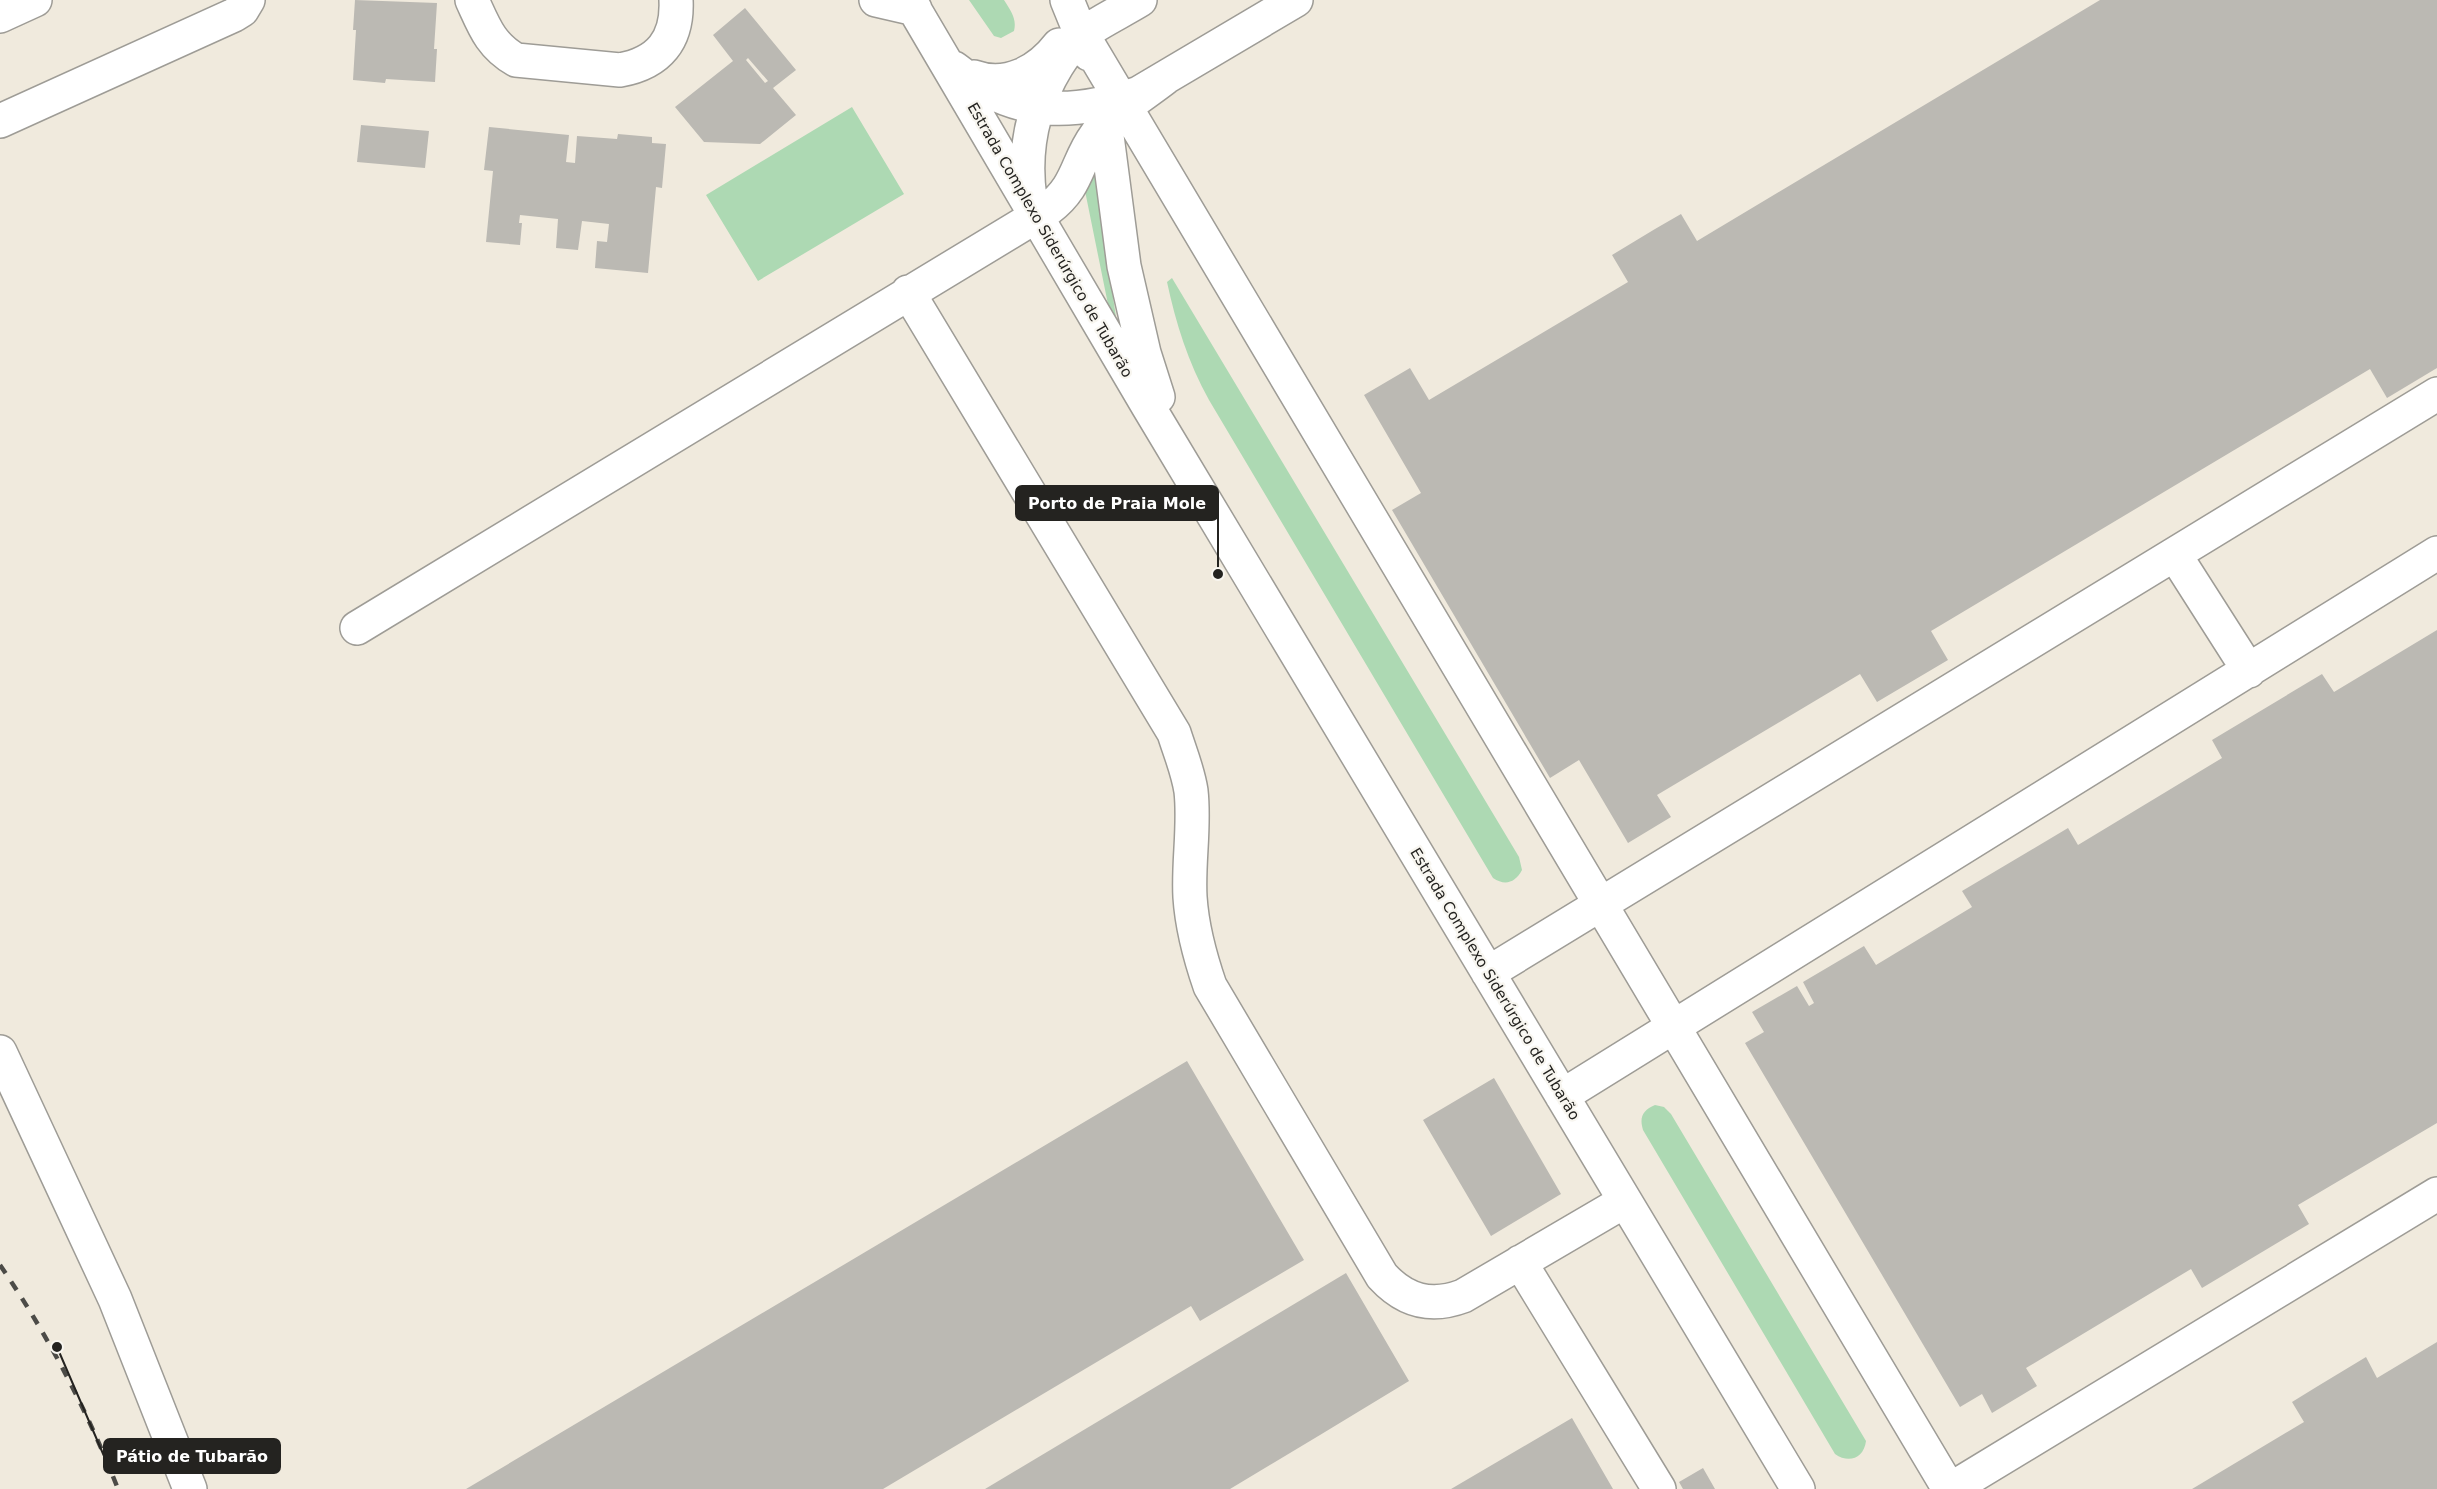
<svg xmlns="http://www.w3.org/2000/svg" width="2437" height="1489" viewBox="0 0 2437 1489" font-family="'DejaVu Sans',sans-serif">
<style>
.built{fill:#f0eadd}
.green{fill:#add9b3}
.building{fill:#bbb9b3;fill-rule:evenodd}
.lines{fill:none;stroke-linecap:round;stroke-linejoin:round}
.minor-casing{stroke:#9e9c96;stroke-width:36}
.minor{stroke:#fff;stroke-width:33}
.rail{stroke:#4c4b47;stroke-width:4.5;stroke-dasharray:10 10;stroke-linecap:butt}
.labels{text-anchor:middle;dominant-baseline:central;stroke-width:4.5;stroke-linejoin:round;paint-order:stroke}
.street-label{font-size:15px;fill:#242320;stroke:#f8f6f0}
.leader{fill:none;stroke:#242320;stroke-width:2}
.callout-dot{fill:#242320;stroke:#f8f6f0;stroke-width:2}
.callout{fill:#242320;stroke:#242320;stroke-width:2}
.callout-label{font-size:16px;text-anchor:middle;font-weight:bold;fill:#fff}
</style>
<rect width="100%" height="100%" fill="#f8f6f0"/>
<path class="built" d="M 0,0 L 2437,0 L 2437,1489 L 0,1489 Z"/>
<path class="green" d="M 969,0 L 1004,0 C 1011,11 1017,19 1014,31 L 1001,38 L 994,36 Z
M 852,107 L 904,194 L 758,281 L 706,195 Z
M 1094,170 L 1119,337 L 1113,329 L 1083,181 Z
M 1172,278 L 1519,857 L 1522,870 C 1515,883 1505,886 1493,878 L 1209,400 C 1188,362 1176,324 1167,282 Z
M 1655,1105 L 1664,1107 L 1671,1114 L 1866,1441 C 1864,1458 1849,1464 1835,1454 L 1643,1130 C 1639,1117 1643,1110 1655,1105 Z"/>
<path class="building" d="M 355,0 L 437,3 L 434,49 L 437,49 L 435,82 L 386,79 L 385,83 L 353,80 L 356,30 L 353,30 Z
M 2100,0 L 2437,0 L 2437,368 L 2387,398 L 2370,369 L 1931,631 L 1948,660 L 1877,702 L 1860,674 L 1657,795 L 1671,817 L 1628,843 L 1579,760 L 1550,778 L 1392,510 L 1421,493 L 1364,395 L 1410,368 L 1429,400 L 1628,282 L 1612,255 L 1655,229 L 1681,214 L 1697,241 Z
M 745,8 L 796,70 L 773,88 L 796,115 L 760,144 L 704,142 L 675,107 L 733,61 L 713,35 ZM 748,58 L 768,81 L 765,83 L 746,60 Z
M 361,125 L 429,131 L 425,168 L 357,162 Z
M 489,127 L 569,135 L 566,162 L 575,163 L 577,136 L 617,139 L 618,134 L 652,137 L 652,143 L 666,144 L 662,188 L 656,187 L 648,273 L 595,268 L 597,241 L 607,242 L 609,224 L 582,221 L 578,250 L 556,248 L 558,219 L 520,215 L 519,223 L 522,223 L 520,245 L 486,242 L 493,171 L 484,170 Z
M 2437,630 L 2437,1123 L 2298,1205 L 2309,1224 L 2202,1288 L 2191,1269 L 2026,1368 L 2037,1386 L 1992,1413 L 1982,1394 L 1960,1407 L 1745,1043 L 1764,1032 L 1752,1012 L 1797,986 L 1809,1006 L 1814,1003 L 1803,982 L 1864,946 L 1876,965 L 1972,907 L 1962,891 L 2068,828 L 2078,845 L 2222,758 L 2212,740 L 2322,674 L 2334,692 Z
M 1187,1061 L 1304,1260 L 1200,1321 L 1191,1306 L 883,1489 L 466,1489 Z
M 1494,1078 L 1561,1194 L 1491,1236 L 1423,1120 Z
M 1346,1273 L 1409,1381 L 1320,1435 L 1230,1489 L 985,1489 Z
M 2437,1342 L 2437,1489 L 2192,1489 L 2304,1422 L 2292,1402 L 2318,1386 L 2366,1357 L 2377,1378 Z
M 1572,1418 L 1613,1489 L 1451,1489 Z
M 1703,1468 L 1715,1489 L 1683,1489 L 1679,1482 Z"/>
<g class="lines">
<g class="minor-casing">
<path id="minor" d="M 472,0 C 484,26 490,45 516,60 L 620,70 C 659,63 678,40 676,0
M 876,0 L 915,9
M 909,0 L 1148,406 L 1798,1489
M 1067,0 L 1089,54
M 0,16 L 35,0
M 1082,34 L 1949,1489
M 954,68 C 1013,116 1070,117 1139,93 L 1296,0
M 974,77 C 1007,89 1039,71 1059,45
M 1104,113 L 1124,266 L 1144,353 L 1158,397
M 0,121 L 234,15 L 242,10 L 248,0
M 1030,199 C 1023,151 1032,107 1057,66 C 1064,55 1073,41 1084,33 C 1101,21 1122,11 1140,0
M 908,292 L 1174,733 C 1180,752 1188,771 1191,791 C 1195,826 1188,862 1190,897 C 1192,928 1200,957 1210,986 L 1382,1276 C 1405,1301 1431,1308 1463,1296 L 1625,1201
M 2175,555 L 2249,671
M 357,628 L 1048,209 C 1079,186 1076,162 1096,135 C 1114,112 1142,96 1165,78
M 1488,973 L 2437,394
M 0,1052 L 115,1299 L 190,1489
M 1562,1096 L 2437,553
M 1520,1262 L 1659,1489
M 1951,1489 L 2437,1194"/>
</g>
<use href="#minor" class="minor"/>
<path class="rail" d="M 0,1265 C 48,1335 87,1410 118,1489"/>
</g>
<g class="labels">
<g class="street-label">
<text transform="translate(1050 240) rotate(60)">Estrada Complexo Siderúrgico de Tubarão</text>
<text transform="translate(1495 984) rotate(59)">Estrada Complexo Siderúrgico de Tubarão</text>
</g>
</g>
<path class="leader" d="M1218 574L1218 503M57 1347L104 1456"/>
<g class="callout-dot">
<circle cx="1218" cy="574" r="6"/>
<circle cx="57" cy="1347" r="6"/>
</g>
<g class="callout">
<rect x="1016" y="486" width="202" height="34" rx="6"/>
<rect x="104" y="1439" width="176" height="34" rx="6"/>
</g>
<g class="callout-label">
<text x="1117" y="509">Porto de Praia Mole</text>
<text x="192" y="1462">Pátio de Tubarão</text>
</g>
</svg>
